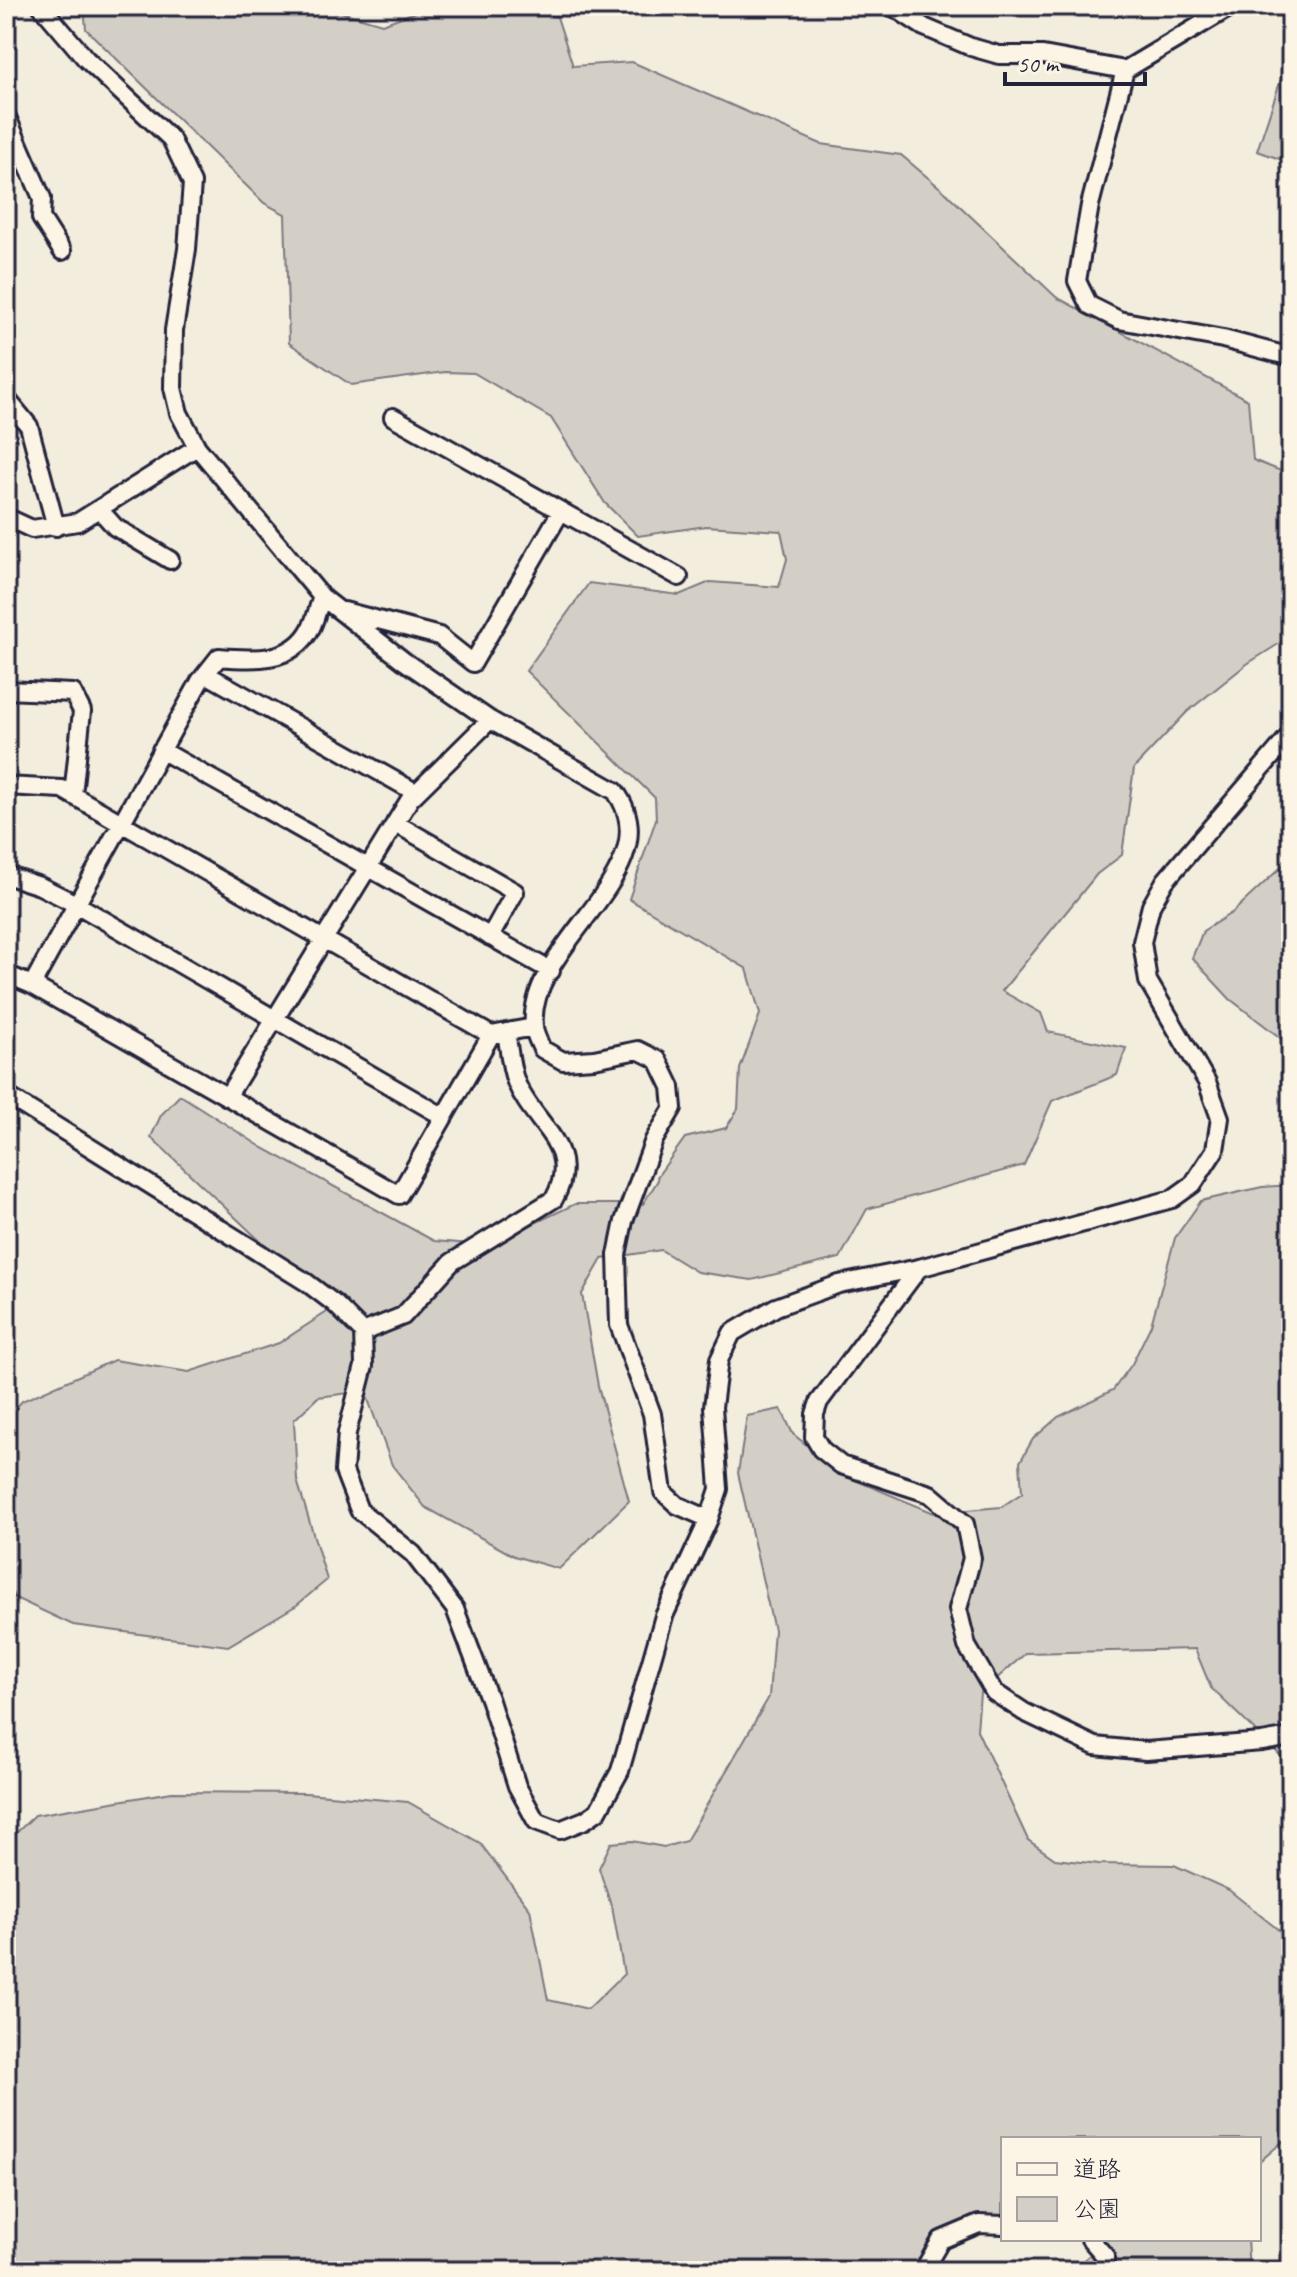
<svg xmlns="http://www.w3.org/2000/svg" width="1297" height="2277" viewBox="0 0 1297 2277" font-family="Caveat,'Klee One',sans-serif">
<style>
.green{fill:#d4cfc6;stroke:#7b7880;stroke-width:2}
.lines{fill:none;stroke-linecap:round;stroke-linejoin:round}
.street-casing{stroke:#22223b;stroke-width:22}
.street{stroke:#fcf5e5;stroke-width:16}
</style>
<rect width="100%" height="100%" fill="#f3edde"/>
<filter id="ink" filterUnits="userSpaceOnUse"><feTurbulence type="fractalNoise" baseFrequency=".0125" numOctaves="2"/><feDisplacementMap in="SourceGraphic" scale="16" xChannelSelector="R" yChannelSelector="G"/><feConvolveMatrix kernelMatrix="1 2 1 2 8 2 1 2 1" color-interpolation-filters="sRGB"/></filter>
<g filter="url(#ink)">
<path class="green" d="M 84,6 L 320,6 L 382,24 L 433,6 L 494,6 L 557,17 L 573,66 L 632,62 L 821,144 L 901,155 L 945,192 L 1056,297 L 1248,400 L 1253,460 L 1291,475 L 1291,636 L 1247,664 L 1187,712 L 1134,768 L 1122,855 L 1097,874 L 1002,991 L 1041,1013 L 1048,1032 L 1126,1048 L 1117,1075 L 1052,1101 L 1024,1165 L 867,1209 L 840,1258 L 752,1280 L 697,1272 L 661,1250 L 602,1259 L 582,1294 L 598,1386 L 629,1501 L 559,1569 L 514,1556 L 425,1507 L 392,1465 L 365,1391 L 318,1397 L 294,1420 L 297,1480 L 327,1580 L 297,1605 L 228,1646 L 73,1625 L 15,1598 L 6,1582 L 6,1419 L 22,1401 L 114,1360 L 189,1372 L 279,1343 L 341,1303 L 257,1238 L 151,1137 L 161,1115 L 180,1095 L 263,1148 L 434,1241 L 471,1244 L 499,1240 L 575,1204 L 643,1204 L 658,1180 L 657,1177 L 685,1138 L 726,1128 L 738,1109 L 740,1069 L 760,1014 L 747,969 L 629,899 L 656,819 L 655,798 L 526,671 L 589,583 L 679,595 L 710,582 L 779,587 L 787,559 L 781,531 L 706,526 L 638,536 L 605,503 L 551,418 L 474,373 L 445,372 L 351,385 L 289,343 L 285,214 L 264,203 L 86,29 Z
M 1291,49 L 1291,163 L 1257,151 Z
M 1291,858 L 1291,1046 L 1230,999 L 1192,958 L 1203,931 L 1233,912 Z
M 1291,1185 L 1291,1763 L 1285,1760 L 1211,1688 L 1195,1649 L 1026,1653 L 980,1693 L 977,1730 L 1028,1840 L 1055,1859 L 1099,1864 L 1174,1865 L 1229,1890 L 1291,1940 L 1291,2139 L 1287,2138 L 1259,2162 L 1259,2139 L 1003,2139 L 1003,2216 L 907,2271 L 6,2271 L 6,1852 L 14,1835 L 35,1815 L 172,1792 L 306,1793 L 408,1802 L 480,1843 L 530,1909 L 548,2000 L 588,2009 L 624,1974 L 613,1912 L 599,1868 L 611,1843 L 632,1841 L 664,1847 L 686,1841 L 769,1697 L 774,1630 L 738,1473 L 747,1416 L 781,1409 L 793,1434 L 845,1476 L 934,1513 L 1001,1507 L 1022,1493 L 1020,1462 L 1033,1439 L 1058,1417 L 1113,1390 L 1132,1364 L 1151,1325 L 1175,1238 L 1201,1201 L 1262,1187 Z
M 1085,2239 L 1247,2239 L 1249,2271 L 1070,2271 L 1097,2249 Z"/>
<g class="lines">
<g class="street-casing">
<path id="street" d="M 41,6 L 86,59 L 171,139 L 192,183 L 187,249 L 174,330 L 173,388 L 179,413 L 197,447 L 322,597 L 404,661 L 490,720 L 615,791 C 674,870 526,944 534,1026 C 534,1034 539,1042 542,1049 L 563,1061 L 594,1059 L 638,1050 L 658,1060 L 671,1087 L 673,1108 L 654,1140 L 624,1221 L 617,1255 L 619,1325 L 652,1414 L 663,1492 L 677,1505 L 709,1519
M 892,6 L 924,27 L 971,47 L 999,55 L 1043,55 L 1125,70 L 1232,6
M 1125,70 L 1090,205 L 1077,281 L 1089,305 L 1119,320 L 1223,339 L 1291,357
M 6,115 L 42,198 L 41,218 L 62,251
M 6,398 L 29,426 L 56,527
M 393,417 L 561,511
M 99,509 L 115,527 L 170,560
M 6,517 L 32,529 L 78,522 L 197,447
M 322,597 C 318,607 316,618 311,628 C 293,663 253,660 219,657 L 200,681 L 32,985 L 399,1195 L 491,1035
M 344,611 L 439,636 L 473,663 L 561,511 L 679,577
M 206,674 L 415,792
M 6,690 L 73,693 L 82,711 L 73,795
M 161,750 L 551,971
M 6,786 L 62,789 L 491,1035 L 534,1027
M 395,823 L 515,892 L 490,937
M 6,875 L 40,886 L 76,904 L 444,1117
M 6,974 L 32,985
M 6,1095 L 306,1282 L 335,1304 L 363,1332 L 364,1366 L 347,1433 L 344,1471 L 359,1510 L 413,1554 L 455,1609 L 490,1701 L 517,1786 L 536,1821 L 560,1830 L 585,1820 L 598,1811 L 620,1771 L 664,1616 L 709,1519 L 719,1489 L 713,1407 L 719,1360 L 732,1333 L 776,1307 L 839,1284 L 919,1268 L 1172,1199 L 1193,1184 L 1215,1150 L 1220,1118 L 1207,1082 L 1148,981 L 1142,942 L 1151,906 L 1165,881 L 1291,734
M 227,1097 L 410,799 L 490,720
M 919,1268 L 819,1402 L 815,1414 L 814,1437 L 821,1449 L 841,1465 L 930,1494 L 965,1524 L 972,1558 L 958,1609 L 967,1646 L 994,1692 L 1024,1712 L 1095,1746 L 1146,1751 L 1262,1742 L 1291,1737
M 363,1332 L 403,1316 L 452,1262 L 554,1199 C 583,1147 533,1125 516,1082 C 510,1067 509,1048 506,1032
M 1090,2239 L 1105,2256 L 1105,2271
M 923,2271 L 941,2240 L 979,2224 L 1003,2225"/>
</g>
<use href="#street" class="street"/>
</g>
</g>
<rect width="1297" height="2277" fill="none" stroke="#fcf5e5" stroke-width="32"/>
<rect x="16" y="16" width="1265" height="2245" fill="none" stroke="#22223b" stroke-width="3" filter="url(#ink)"/>
<rect x="1001" y="2137" width="260" height="104" fill="#fcf5e5" stroke="#a5a1a1" stroke-width="2"/>
<rect x="1017" y="2163" width="40" height="12" fill="#fcf5e5" stroke="#a5a1a1" stroke-width="2"/>
<text x="1073" y="2177" font-size="24" fill="#22223b">道路</text>
<rect x="1017" y="2197" width="40" height="24" fill="#d4cfc6" stroke="#a5a1a1" stroke-width="2"/>
<text x="1073" y="2217" font-size="24" fill="#22223b">公園</text>
<path d="M1005 72v12h140v-12" fill="none" stroke="#22223b" stroke-width="4"/>
<text x="1017" y="72" font-size="24" fill="#22223b" stroke="#fcf5e5" stroke-width="6" paint-order="stroke">50 m</text>
</svg>
